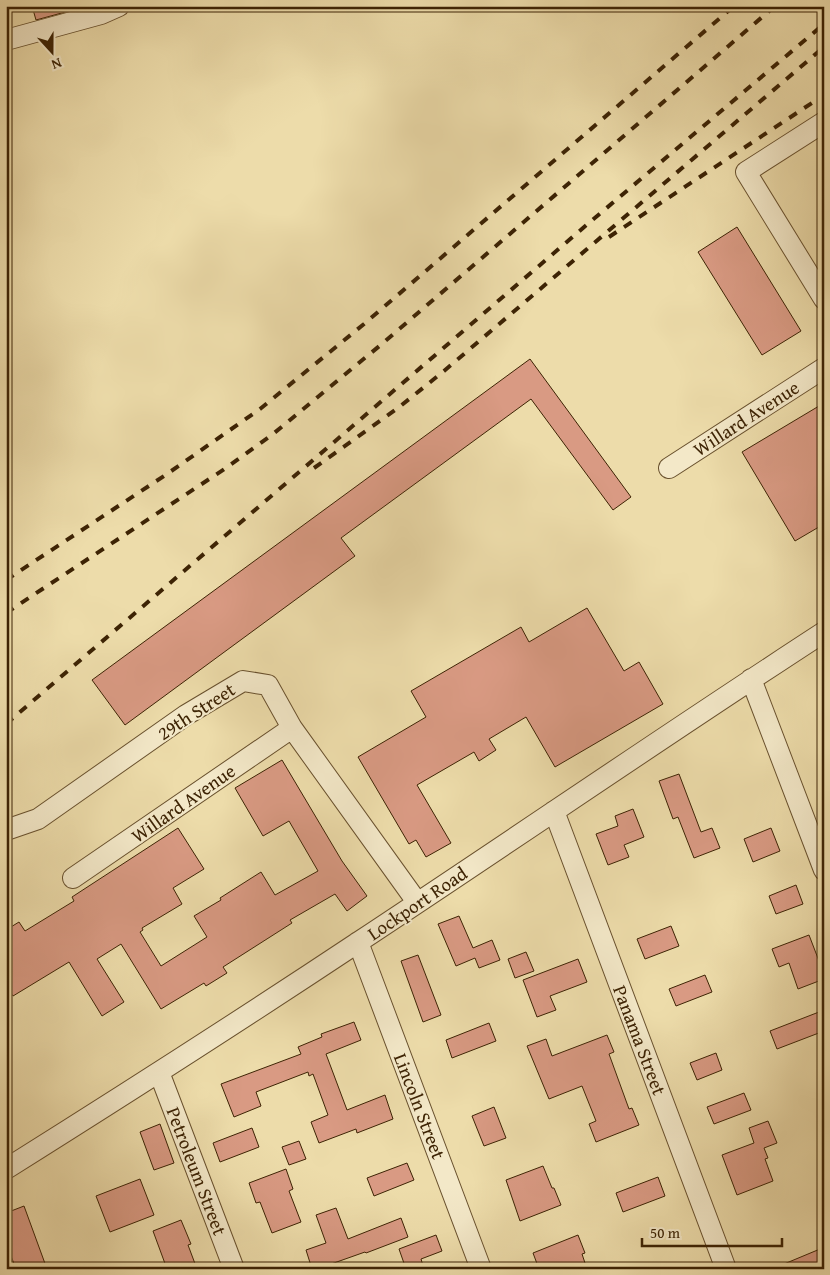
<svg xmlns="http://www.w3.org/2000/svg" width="830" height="1275" viewBox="0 0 830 1275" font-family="'Gentium Book Plus',serif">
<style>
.building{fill:#d99a83;stroke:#3d2304}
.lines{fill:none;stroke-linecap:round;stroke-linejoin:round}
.minor-casing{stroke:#69512e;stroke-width:22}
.minor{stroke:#f3e8c8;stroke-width:20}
.rail{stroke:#3d2304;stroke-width:4;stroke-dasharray:9 9;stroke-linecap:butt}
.labels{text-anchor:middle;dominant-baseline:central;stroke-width:4;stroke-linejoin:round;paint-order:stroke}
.street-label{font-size:19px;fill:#3d2304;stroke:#f3e8c8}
</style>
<rect width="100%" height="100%" fill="#eddcaa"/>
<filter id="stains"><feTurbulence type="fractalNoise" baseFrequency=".004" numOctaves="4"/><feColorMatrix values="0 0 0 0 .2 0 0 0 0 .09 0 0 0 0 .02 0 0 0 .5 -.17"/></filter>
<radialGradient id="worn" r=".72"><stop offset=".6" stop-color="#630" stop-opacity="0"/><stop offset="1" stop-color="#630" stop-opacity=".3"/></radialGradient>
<path class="building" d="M 32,6 L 79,6 L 80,8 L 36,20 Z
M 737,227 L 801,331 L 762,355 L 698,252 Z
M 530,359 L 631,497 L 613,510 L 531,399 L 341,538 L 355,556 L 125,725 L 92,680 Z
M 824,403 L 824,524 L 795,541 L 742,452 Z
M 587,608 L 624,671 L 639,662 L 663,704 L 555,767 L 526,717 L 489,739 L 496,750 L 479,761 L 474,752 L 417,785 L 451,843 L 426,857 L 416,840 L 409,844 L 358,757 L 426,717 L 411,691 L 521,627 L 529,642 Z
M 282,760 L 342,861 L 367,896 L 347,911 L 335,894 L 290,920 L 292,923 L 223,967 L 227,973 L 206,986 L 204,983 L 161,1009 L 121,944 L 97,959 L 124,1002 L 102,1016 L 69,962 L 13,996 L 6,986 L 6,930 L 19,922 L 25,931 L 74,901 L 72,897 L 178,828 L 204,869 L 173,888 L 182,904 L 142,928 L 143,930 L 140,932 L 161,966 L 207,937 L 194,916 L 221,900 L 220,898 L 261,872 L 275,895 L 318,871 L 289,821 L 263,836 L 235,788 Z
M 679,774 L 701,832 L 712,828 L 720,848 L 694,858 L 678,817 L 673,819 L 659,781 Z
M 633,809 L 644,837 L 624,845 L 629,857 L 608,865 L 596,834 L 618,826 L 615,816 Z
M 771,828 L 780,851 L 753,862 L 744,839 Z
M 796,885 L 803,904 L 776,914 L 769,896 Z
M 459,916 L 473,948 L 492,940 L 500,960 L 479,968 L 475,958 L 456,966 L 438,924 Z
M 671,926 L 679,946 L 645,959 L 637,939 Z
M 809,935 L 819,961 L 824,959 L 824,979 L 798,989 L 789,963 L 779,967 L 772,949 Z
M 526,952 L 534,971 L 515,978 L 508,959 Z
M 418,955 L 441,1015 L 423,1022 L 401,961 Z
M 578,959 L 587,982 L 550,996 L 556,1010 L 537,1017 L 523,980 Z
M 705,975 L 712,992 L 676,1006 L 669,989 Z
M 819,1012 L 821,1016 L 824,1014 L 824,1031 L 777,1049 L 770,1031 Z
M 354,1022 L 361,1040 L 326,1054 L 347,1110 L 385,1095 L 393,1119 L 357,1133 L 356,1129 L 319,1143 L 311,1122 L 328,1115 L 313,1074 L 309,1076 L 308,1072 L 256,1092 L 261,1106 L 234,1117 L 221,1084 L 301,1054 L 298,1047 L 322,1037 L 321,1034 Z
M 489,1023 L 496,1041 L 452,1058 L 446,1040 Z
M 607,1035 L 614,1052 L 609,1054 L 629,1109 L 632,1108 L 639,1125 L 596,1142 L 589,1124 L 596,1121 L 582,1086 L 549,1099 L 527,1046 L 546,1039 L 552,1056 Z
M 716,1053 L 722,1070 L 697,1080 L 690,1063 Z
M 744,1093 L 751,1110 L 714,1124 L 707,1107 Z
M 494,1107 L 506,1138 L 484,1146 L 472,1116 Z
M 768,1121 L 777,1143 L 764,1148 L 768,1158 L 765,1159 L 773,1181 L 737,1195 L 722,1155 L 754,1143 L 749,1128 Z
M 160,1124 L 174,1163 L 154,1170 L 140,1132 Z
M 252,1128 L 259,1147 L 220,1162 L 213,1143 Z
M 299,1141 L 306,1159 L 289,1165 L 282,1147 Z
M 407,1163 L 414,1180 L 374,1196 L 367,1178 Z
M 543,1166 L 552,1188 L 554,1188 L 561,1205 L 520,1221 L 506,1180 Z
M 286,1169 L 293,1189 L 289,1191 L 301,1222 L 272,1233 L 260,1202 L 256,1203 L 249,1183 Z
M 658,1177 L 665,1196 L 623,1212 L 616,1193 Z
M 140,1179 L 154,1215 L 110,1232 L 96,1196 Z
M 24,1206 L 47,1269 L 16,1269 L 6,1243 L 6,1213 Z
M 336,1208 L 348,1239 L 401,1218 L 408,1237 L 366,1253 L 365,1252 L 317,1269 L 312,1269 L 306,1250 L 326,1243 L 316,1215 Z
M 181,1220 L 191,1244 L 188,1245 L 197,1269 L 167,1269 L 153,1231 Z
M 436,1235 L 442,1251 L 421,1259 L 424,1269 L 406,1269 L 399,1249 Z
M 578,1235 L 585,1253 L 582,1254 L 587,1269 L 539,1269 L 533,1253 Z
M 820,1249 L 824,1258 L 824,1269 L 772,1269 Z"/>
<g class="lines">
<g class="minor-casing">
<path id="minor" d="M 6,40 L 101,14 L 119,6
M 824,122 L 746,172 L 824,299
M 669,468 L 824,368
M 751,679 L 824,870
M 554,811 L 726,1269
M 6,830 L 38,819 L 186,715 L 243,681 L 268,685 L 292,728 L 417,902
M 73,878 L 292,728
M 358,942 L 481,1269
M 159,1072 L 234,1269
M 6,1169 C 124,1095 241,1020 357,943 C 513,840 667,734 824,632"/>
</g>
<use href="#minor" class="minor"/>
<path class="rail" d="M 609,237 L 824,95
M 314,468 L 398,408 L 444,371 L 824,47
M 6,580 L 167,474 L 260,409 L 364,324 L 734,6
M 6,613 L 226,468 L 273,434 L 383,343 L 775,6
M 6,724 L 590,222 L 824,24"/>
</g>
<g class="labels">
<g class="street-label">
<text transform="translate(746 418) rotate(-33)">Willard Avenue</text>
<text transform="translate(196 711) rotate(-33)">29th Street</text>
<text transform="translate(183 803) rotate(-35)">Willard Avenue</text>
<text transform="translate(417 903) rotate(-34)">Lockport Road</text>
<text transform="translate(640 1040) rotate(69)">Panama Street</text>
<text transform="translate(420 1106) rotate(69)">Lincoln Street</text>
<text transform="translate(197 1171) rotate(69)">Petroleum Street</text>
</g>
</g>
<rect width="830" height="1275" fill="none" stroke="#eddcaa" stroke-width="25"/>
<rect x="8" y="8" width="815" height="1260" fill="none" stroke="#3d2304" stroke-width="2.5"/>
<rect x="12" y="12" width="805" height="1250" fill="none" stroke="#3d2304"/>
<g transform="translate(52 52) rotate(159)" stroke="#f3e8c8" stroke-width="4" paint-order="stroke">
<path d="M0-4L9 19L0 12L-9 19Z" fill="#3d2304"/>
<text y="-8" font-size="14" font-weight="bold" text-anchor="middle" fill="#3d2304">N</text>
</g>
<path d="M642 1238v8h140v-8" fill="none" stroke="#3d2304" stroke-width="2.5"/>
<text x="650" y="1238" font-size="15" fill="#3d2304" stroke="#f3e8c8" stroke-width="4" paint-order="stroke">50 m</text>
<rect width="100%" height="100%" filter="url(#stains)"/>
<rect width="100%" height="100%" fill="url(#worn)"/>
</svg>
